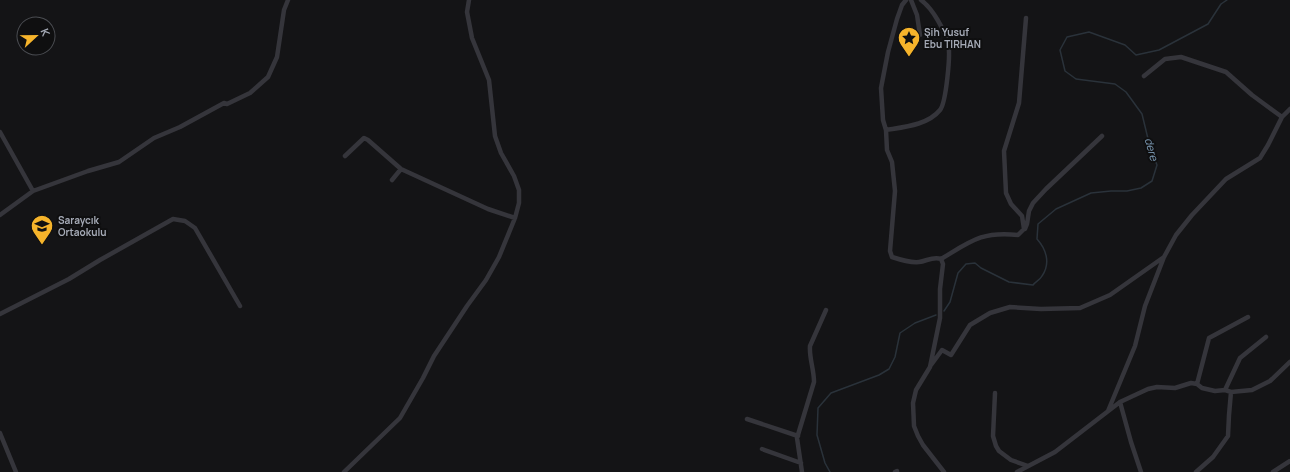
<svg xmlns="http://www.w3.org/2000/svg" width="1290" height="472" viewBox="0 0 1290 472" font-family="Manrope,sans-serif">
<style>
.lines{fill:none;stroke-linecap:round;stroke-linejoin:round}
.stream{stroke:#2a323a;stroke-width:1.5}
.street{stroke:#35353b;stroke-width:4.5}
.labels{text-anchor:middle;dominant-baseline:central;stroke-width:4;stroke-linejoin:round;paint-order:stroke}
.poi-label{font-size:10px;font-weight:bold;fill:#a5aab6;stroke:#0f0f10;text-anchor:start}
.water-label{font-size:11px;font-style:italic;fill:#7b98b2;stroke:#0f0f10}
</style>
<rect width="100%" height="100%" fill="#141416"/>
<g class="lines">
<path class="stream" d="M 944,311 L 950,302 L 958,273 L 966,264 L 975,263 L 981,268 L 1009,282 L 1033,285 C 1035,282 1040,280 1042,276 C 1051,263 1046,249 1037,239 L 1038,224 L 1056,209 L 1091,193 L 1111,191 L 1127,191 L 1141,188 L 1152,181 L 1157,165 L 1150,147 L 1142,114 L 1126,92 L 1115,84 L 1076,79 L 1065,71 L 1060,50 L 1067,37 L 1089,32 L 1125,45 L 1136,55 L 1159,50 L 1208,24 L 1221,4 L 1227,0
M 830,472 L 825,463 L 817,435 L 818,408 L 831,393 L 879,375 L 889,369 L 895,357 L 900,333 L 915,323 L 936,315"/>
<path class="street" d="M 906,0 L 902,5 L 897,19 L 888,52 L 881,88 L 883,120 L 886,130 L 887,150 L 892,162 L 895,191 L 890,251 L 892,257 C 901,260 910,263 919,262 C 927,261 933,256 941,259 L 943,264 L 940,289 L 940,318 L 930,367 L 916,390 L 913,403 L 914,426 L 918,436 L 923,445 L 944,472
M 911,0 L 917,15 L 920,35
M 1282,117 L 1290,109
M 886,130 C 904,127 928,125 940,110 C 946,103 951,53 948,44 C 944,29 933,9 921,0
M 0,132 L 33,191
M 345,156 L 364,138 L 368,140 L 401,169 L 488,209 L 515,218
M 392,180 L 401,169
M 0,215 L 33,191 L 88,171 L 119,162 L 154,138 L 180,127 L 224,103 L 227,104 L 250,93 L 268,77 L 277,57 L 284,10 L 288,0
M 1025,229 L 1027,224 L 1029,211 L 1033,203 L 1046,189 L 1102,136
M 941,259 C 971,241 982,231 1018,235 L 1024,229 L 1022,216 L 1011,204 L 1006,193 L 1004,151 L 1019,103 L 1026,18
M 0,314 L 69,279 L 100,260 L 173,219 L 185,221 L 195,228 L 240,306
M 931,365 L 942,350 L 951,355 L 970,325 L 990,313 L 1010,307 L 1041,309 L 1080,308 L 1110,295 L 1164,257
M 1197,384 L 1209,338 L 1248,317
M 1225,390 L 1240,358 L 1266,337
M 995,393 L 993,436 L 996,446 L 999,451 L 1011,460 L 1028,466
M 1120,402 L 1131,442 L 1141,472
M 1108,411 L 1135,346 L 1145,306 L 1164,257 L 1176,235 L 1192,215 L 1226,179 L 1260,158 L 1268,145 L 1282,117 L 1252,95 L 1226,72 L 1181,57 L 1165,59 L 1144,76
M 747,419 L 798,436
M 0,433 L 16,472
M 762,449 L 801,463
M 344,472 L 400,418 L 423,378 L 434,356 L 467,306 L 486,280 L 499,257 L 515,218 L 519,203 L 519,190 L 514,176 L 501,153 L 495,136 L 489,80 L 472,38 L 467,12 L 469,0
M 802,472 L 797,438 L 814,382 C 814,369 809,358 810,346 L 826,310
M 895,472 L 897,471
M 1017,472 L 1055,452 L 1120,402 L 1148,389 L 1157,387 L 1175,388 L 1191,383 L 1197,384 L 1202,388 L 1215,391 L 1225,390 L 1231,392 L 1252,390 L 1270,381 L 1290,362
M 1196,472 L 1213,457 L 1228,436 L 1229,415 L 1231,392
M 1273,472 L 1290,461"/>
</g>
<defs>
<g id="sight-pin" transform="scale(1.15)"><path d="M0 17L-7.5 6A9.5 9.5 0 1 1 7.5 6Z" fill="#f6b42b" stroke="#0f0f10"/><path d="M0-6L1.8-2.2L6-1.7L2.9 1.2L3.7 5.4L0 3.3L-3.7 5.4L-2.9 1.2L-6-1.7L-1.8-2.2Z" fill="#111"/></g>
<g id="school-pin" transform="scale(1.15)"><path d="M0 17L-7.5 6A9.5 9.5 0 1 1 7.5 6Z" fill="#f6b42b" stroke="#0f0f10"/><path d="M0-5L7-2L0 1L-7-2ZM-4 1L0 2.5L4 1V4Q0 6-4 4Z" fill="#111"/></g>
</defs>
<g fill-rule="evenodd">
<use href="#sight-pin" x="909" y="38"/>
<use href="#school-pin" x="42" y="226"/>
</g>
<g class="labels">
<g class="poi-label">
<text x="924" y="32">Şih Yusuf<tspan x="924" dy="12">Ebu TIRHAN</tspan></text>
<text x="58" y="220">Saraycık<tspan x="58" dy="12">Ortaokulu</tspan></text>
</g>
<g class="water-label">
<text transform="translate(1152 149) rotate(74)">dere</text>
</g>
</g>
<g transform="translate(36 36) rotate(68)"><circle r="19" fill="#0f0f10" stroke="#4b4d52"/>
<path d="M0-3L7 15L0 10L-7 15Z" fill="#f6b42b"/>
<text y="-6" font-size="11" font-weight="bold" text-anchor="middle" fill="#a5aab6">K</text>
</g>
</svg>
